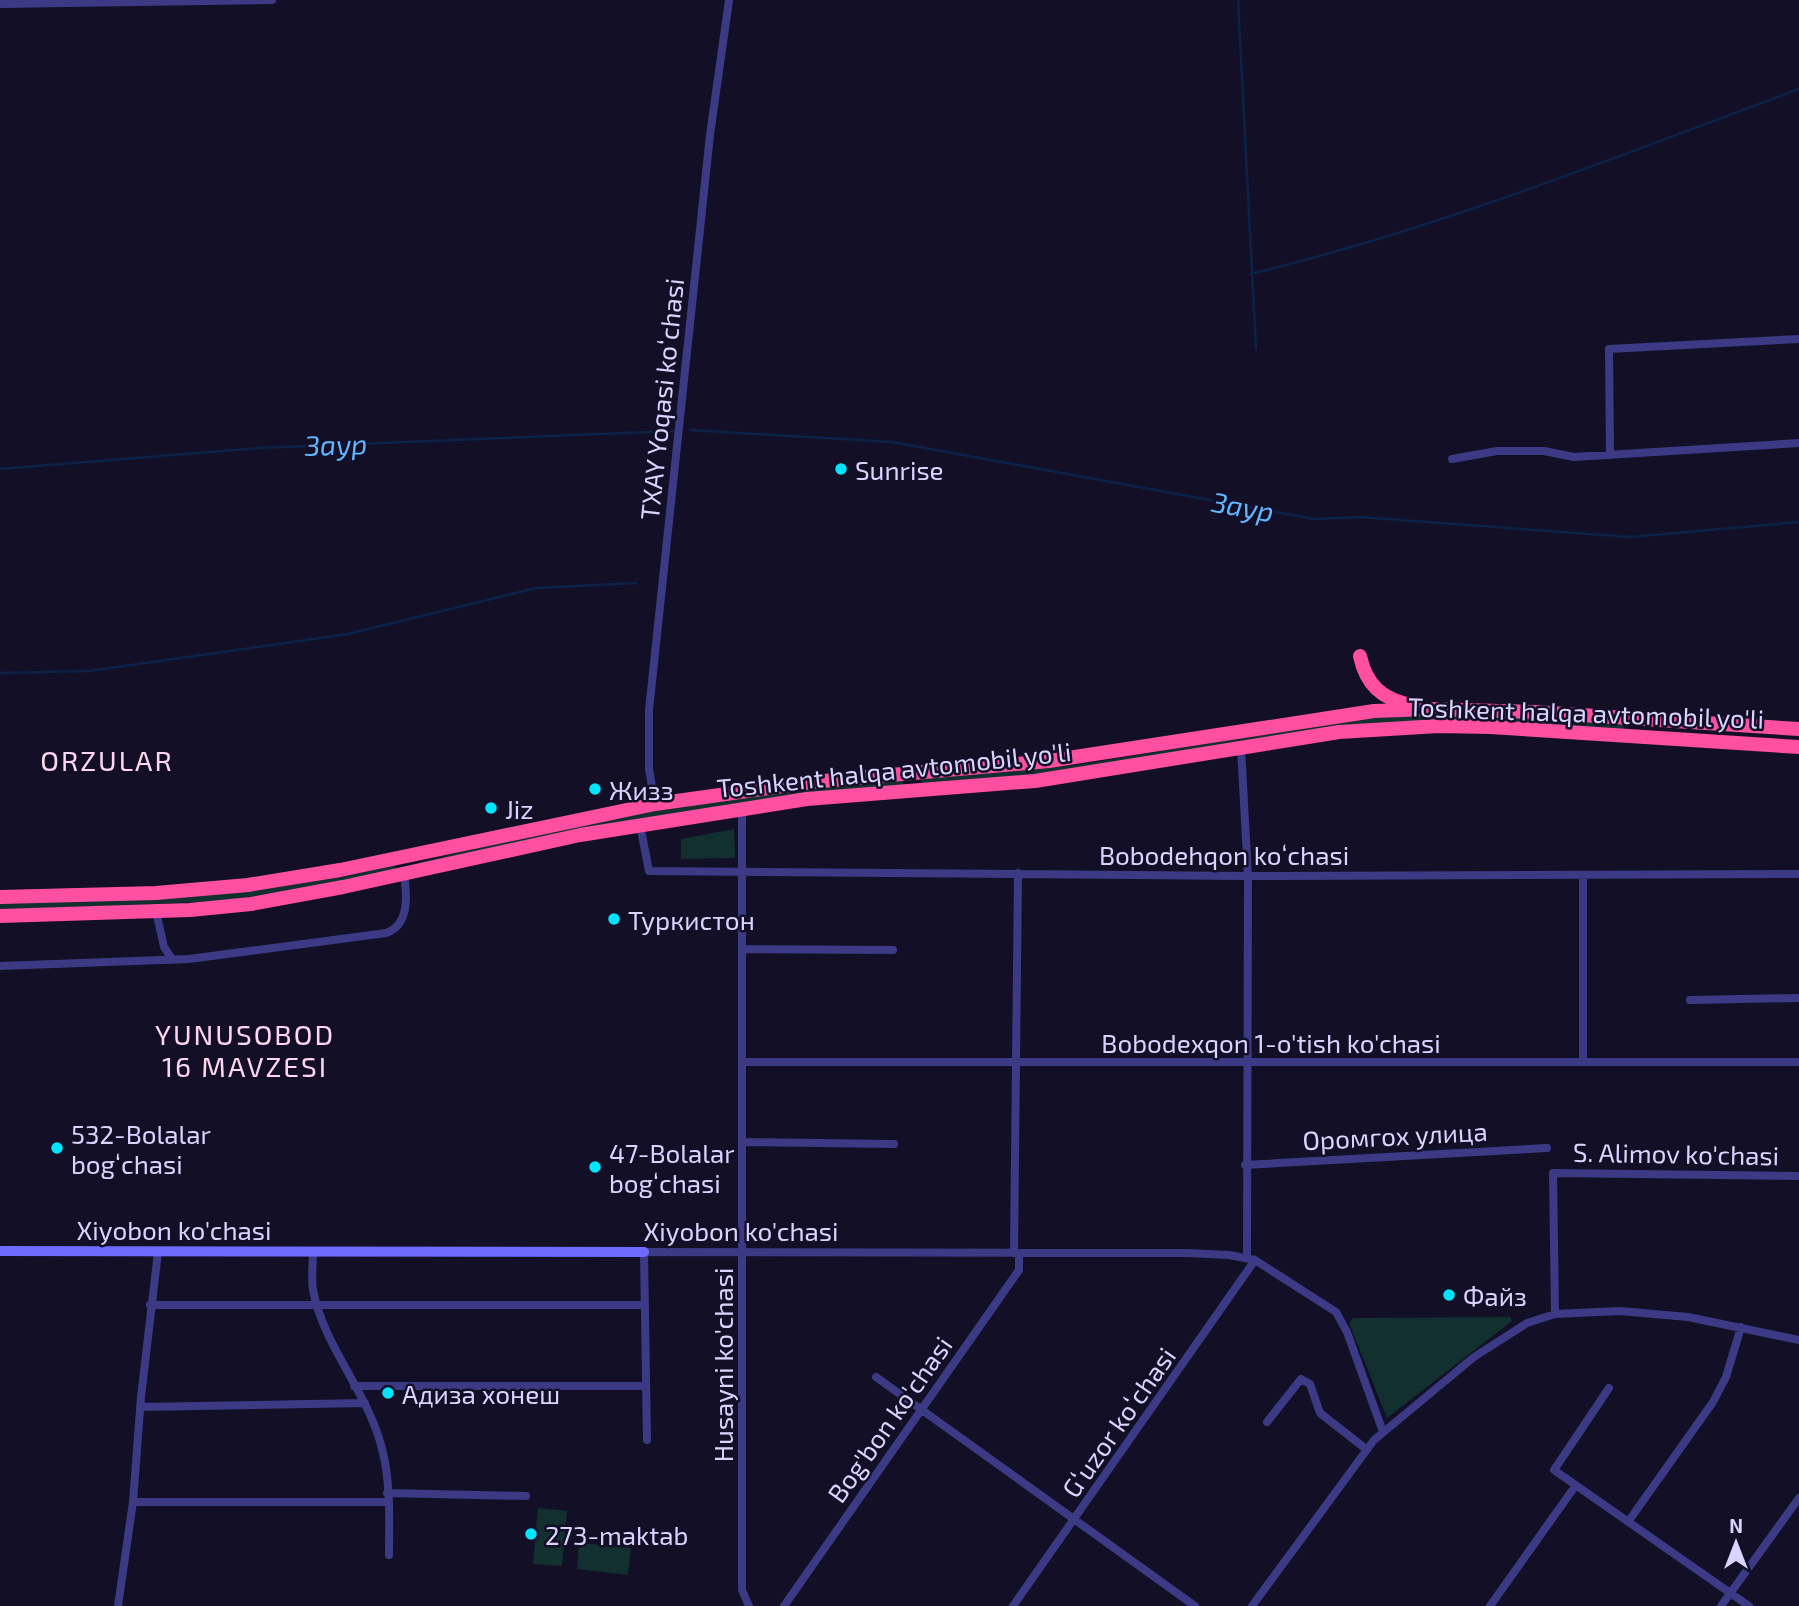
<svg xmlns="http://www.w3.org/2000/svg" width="1799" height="1606" viewBox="0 0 1799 1606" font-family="'Exo 2',sans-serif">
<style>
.green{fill:#12302f}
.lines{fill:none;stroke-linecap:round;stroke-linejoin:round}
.stream{stroke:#0c2248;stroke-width:2.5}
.street{stroke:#3d3a85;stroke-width:8}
.secondary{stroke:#6f6bff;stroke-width:10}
.highway{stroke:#ff4fa3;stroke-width:14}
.poi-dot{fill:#00e5ff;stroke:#130f26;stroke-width:2.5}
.labels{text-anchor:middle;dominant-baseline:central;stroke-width:5;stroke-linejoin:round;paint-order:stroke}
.street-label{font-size:26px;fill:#d9d4ff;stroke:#130f26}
.poi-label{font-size:26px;fill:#d9d4ff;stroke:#130f26;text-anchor:start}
.water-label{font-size:28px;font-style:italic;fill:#62b6ff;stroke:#130f26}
.neighbourhood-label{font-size:28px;letter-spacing:2px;fill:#ffd6f0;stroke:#130f26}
</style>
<rect width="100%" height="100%" fill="#130f26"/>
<path class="green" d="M 1449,714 L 1625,724 L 1624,730 L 1449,721 L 1076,772 L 922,786 L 921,779 L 1076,765 L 1361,719 Z
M 903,781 L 903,786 L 421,866 L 420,862 C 470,850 520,836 570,826 C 680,803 791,789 903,781 Z
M 734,829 L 735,858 L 681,859 L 681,839 Z
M 394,864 L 396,871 L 224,901 L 0,910 L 0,903 L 223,894 L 281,887 Z
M 1510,1317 L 1512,1321 L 1387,1418 L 1349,1323 L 1353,1318 Z
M 538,1508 L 567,1511 L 562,1566 L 533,1564 Z
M 579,1543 L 631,1548 L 628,1575 L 577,1569 Z"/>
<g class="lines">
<path class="stream" d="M 1238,0 L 1256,349
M 1250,274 C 1438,229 1618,156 1799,89
M 690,430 L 892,442 L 1314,519 L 1359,517 L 1630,537 L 1799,522
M 0,469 L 258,448 L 673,431
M 0,673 L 89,671 L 348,634 L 536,588 L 636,583"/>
<path class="street" d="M 0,4 L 272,0
M 1610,455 L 1609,349 L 1799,339
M 1452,459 L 1497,451 L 1544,451 L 1574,457 L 1799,443
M 1241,748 L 1248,876 L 1247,1257
M 655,804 L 649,769 L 649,710 L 710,135 L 729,0
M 742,809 L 742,1590 L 749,1606
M 640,825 L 649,871 L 1248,876 L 1799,874
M 156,911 L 164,947 L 172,959
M 742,949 L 893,950
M 0,966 L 189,959 L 386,933 C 410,925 407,894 404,874
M 1690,1000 L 1799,998
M 742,1062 L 1799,1062
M 1583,1062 L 1583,875
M 743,1142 L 894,1144
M 1245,1165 L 1547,1148
M 313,1252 C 313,1264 311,1278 313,1290 C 323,1346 371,1396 383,1453 C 391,1486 389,1522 389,1555
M 1014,1253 L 1018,873
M 150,1305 L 645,1305
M 1555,1314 L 1553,1173 L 1799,1176
M 876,1377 L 1195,1606
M 354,1386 L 646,1386
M 1609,1388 L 1554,1470 L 1749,1606
M 140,1407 L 365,1403
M 1267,1422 L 1301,1379 L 1310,1384 L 1320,1413 L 1366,1449
M 647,1440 L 644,1252 L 1187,1253 L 1229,1255 L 1255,1260 L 1336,1312 L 1347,1332 L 1383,1432
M 387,1493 L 526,1496
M 133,1502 L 389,1502
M 1628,1522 L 1713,1402 L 1726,1377 L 1741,1327
M 118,1606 L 133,1502 L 141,1397 L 158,1252
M 784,1606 L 1019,1270 L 1019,1253
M 1013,1606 L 1255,1260
M 1252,1606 L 1374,1440 L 1474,1357 L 1527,1323 L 1555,1314 L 1620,1311 L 1688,1317 L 1799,1340
M 1490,1606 L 1576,1485
M 1721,1606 L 1799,1498"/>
<path class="secondary" d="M 0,1251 L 644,1252"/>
<path class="highway" d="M 1360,656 C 1366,685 1382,699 1411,705
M 0,897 L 156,893 L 248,885 L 340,870 L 655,804 L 812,782 L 1049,761 L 1374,711 L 1429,709 L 1534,712 L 1799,729
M 0,916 L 190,910 L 251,904 L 343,887 L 580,835 L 807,799 L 1035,781 L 1339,732 L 1439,726 L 1490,727 L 1799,747"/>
</g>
<g class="poi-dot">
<circle cx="841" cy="469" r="7"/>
<circle cx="595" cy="789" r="7"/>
<circle cx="491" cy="808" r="7"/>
<circle cx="614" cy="919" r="7"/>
<circle cx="57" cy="1148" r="7"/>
<circle cx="595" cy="1167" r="7"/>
<circle cx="1449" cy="1295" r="7"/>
<circle cx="388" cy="1393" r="7"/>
<circle cx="531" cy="1534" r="7"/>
</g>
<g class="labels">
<g class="street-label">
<text transform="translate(661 399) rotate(-84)">TXAY Yoqasi koʻchasi</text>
<text transform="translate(1586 712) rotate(2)">Toshkent halqa avtomobil yo'li</text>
<text transform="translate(894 769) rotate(-6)">Toshkent halqa avtomobil yo'li</text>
<text x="1224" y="854">Bobodehqon koʻchasi</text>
<text x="1271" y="1042">Bobodexqon 1-o'tish ko'chasi</text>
<text transform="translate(1395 1135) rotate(-3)">Оромгох улица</text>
<text transform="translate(1676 1153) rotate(1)">S. Alimov ko'chasi</text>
<text x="174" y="1229">Xiyobon ko'chasi</text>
<text x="741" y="1230">Xiyobon ko'chasi</text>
<text transform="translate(722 1365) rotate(-90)">Husayni ko'chasi</text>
<text transform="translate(889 1419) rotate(-55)">Bog'bon ko'chasi</text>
<text transform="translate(1118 1422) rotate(-55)">Gʻuzor koʻchasi</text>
</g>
<g class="poi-label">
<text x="855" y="469">Sunrise</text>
<text x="609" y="789">Жизз</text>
<text x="505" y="808">Jiz</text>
<text x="628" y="919">Туркистон</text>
<text x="71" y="1133">532-Bolalar<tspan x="71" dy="30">bogʻchasi</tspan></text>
<text x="609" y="1152">47-Bolalar<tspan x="609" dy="30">bogʻchasi</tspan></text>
<text x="1463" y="1295">Файз</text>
<text x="402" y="1393">Адиза хонеш</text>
<text x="545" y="1534">273-maktab</text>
</g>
<g class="water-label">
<text transform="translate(336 444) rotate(-2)">Заур</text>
<text transform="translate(1243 506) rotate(10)">Заур</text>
</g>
<g class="neighbourhood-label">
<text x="107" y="760">ORZULAR</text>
<text x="245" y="1034">YUNUSOBOD<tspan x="245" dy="32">16 MAVZESI</tspan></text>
</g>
</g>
<g transform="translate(1736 1543)" stroke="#130f26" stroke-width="5" paint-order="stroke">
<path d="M0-5L12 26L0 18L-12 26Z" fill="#d9d4ff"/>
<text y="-10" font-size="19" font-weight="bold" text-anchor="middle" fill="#d9d4ff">N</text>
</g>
</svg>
